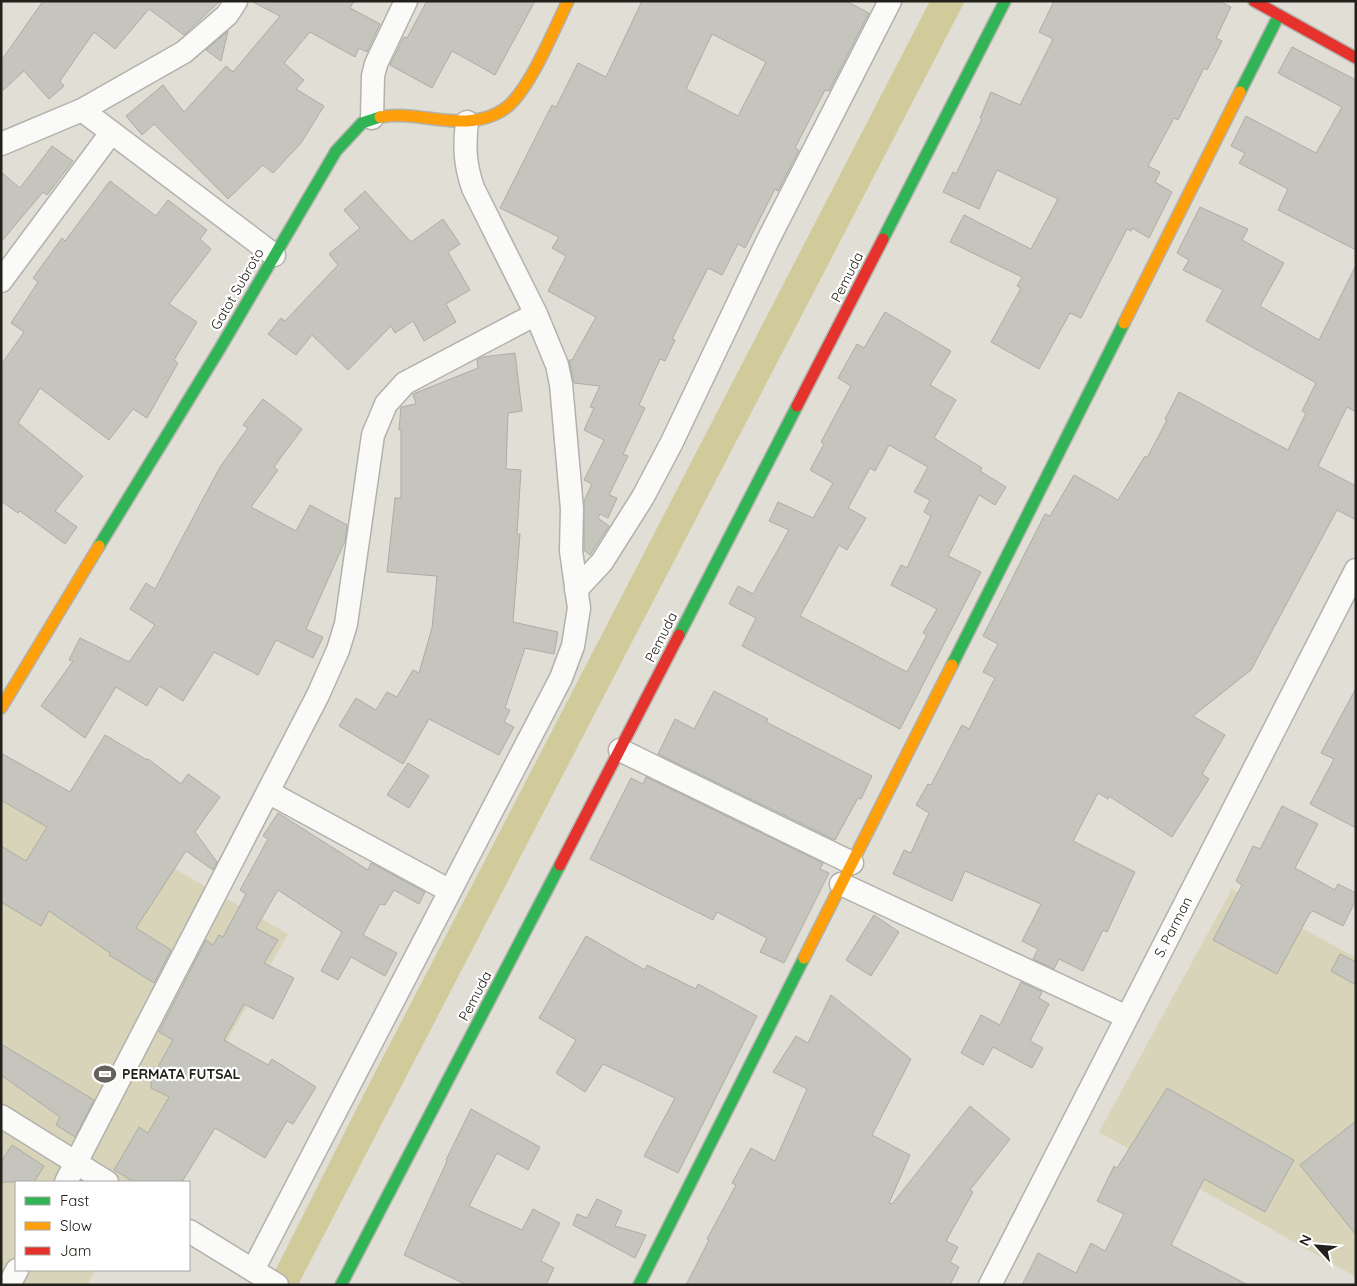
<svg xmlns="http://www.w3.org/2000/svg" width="1357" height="1286" viewBox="0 0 1357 1286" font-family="Quicksand,sans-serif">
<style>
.green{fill:#d8d4b9}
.water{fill:#d1ca9b}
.building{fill:#c5c4bd;stroke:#adaca5;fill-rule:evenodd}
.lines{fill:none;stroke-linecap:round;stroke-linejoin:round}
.street-casing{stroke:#b2b1ab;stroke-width:25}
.fast-casing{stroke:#b2b1ab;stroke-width:14}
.slow-casing{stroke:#b2b1ab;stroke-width:14}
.jam-casing{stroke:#b2b1ab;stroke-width:14}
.street{stroke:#fafaf9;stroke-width:22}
.fast{stroke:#30b455;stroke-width:11}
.slow{stroke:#ff9f0a;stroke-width:11}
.jam{stroke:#e5322d;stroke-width:11}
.labels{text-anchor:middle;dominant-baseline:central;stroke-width:4.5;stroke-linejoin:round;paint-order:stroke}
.street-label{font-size:14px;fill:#21201a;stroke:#fff}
.poi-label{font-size:14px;font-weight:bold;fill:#21201a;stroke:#fff;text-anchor:start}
</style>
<rect width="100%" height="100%" fill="#e0ded5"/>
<path class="green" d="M 1,769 L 288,934 L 146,1182 L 16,1182 L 16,1270 L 96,1270 L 87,1285 L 1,1285 Z
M 1232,889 L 1356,958 L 1356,1277 L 1099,1132 Z"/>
<path class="water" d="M 930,1 L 965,1 L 298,1285 L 268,1285 L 366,1090 Z"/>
<path class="building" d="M 43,1 L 220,1 L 184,35 L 149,9 L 115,49 L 94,32 L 60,81 L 64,86 L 49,99 L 24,71 L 1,92 L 1,61 Z
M 251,1 L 354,1 L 350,8 L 380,24 L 367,52 L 359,48 L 355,57 L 310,32 L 284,63 L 304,80 L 296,89 L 324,106 L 301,143 L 273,173 L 263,165 L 228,199 L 154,124 L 142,135 L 126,116 L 163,85 L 184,112 L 226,66 L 233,72 L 280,16 Z
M 427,1 L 535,1 L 495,75 L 452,51 L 432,88 L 390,65 L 404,37 L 407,38 Z
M 642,1 L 846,1 L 869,13 L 829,91 L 825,90 L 795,148 L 799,150 L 778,191 L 775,189 L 745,248 L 738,244 L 722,275 L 708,268 L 672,339 L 675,340 L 665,361 L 660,359 L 639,405 L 645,408 L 623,454 L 628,456 L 609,495 L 617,498 L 608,518 L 600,514 L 598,518 L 609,526 L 590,555 L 584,550 L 584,501 L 592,484 L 584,480 L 604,440 L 584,430 L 594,408 L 590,407 L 600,386 L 574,383 L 569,360 L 572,360 L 596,317 L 548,291 L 566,256 L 552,248 L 559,237 L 500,208 L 552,105 L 556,107 L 578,63 L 606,77 ZM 712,34 L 766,62 L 738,116 L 686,89 Z
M 1054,1 L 1219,1 L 1231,7 L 1216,38 L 1222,41 L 1207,70 L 1204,68 L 1178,120 L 1174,118 L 1148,166 L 1160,172 L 1155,182 L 1172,192 L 1149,238 L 1132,228 L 1131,231 L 1127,229 L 1081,318 L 1070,313 L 1039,369 L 991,342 L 1021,288 L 1017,286 L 1022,277 L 950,242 L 964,215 L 1031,249 L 1058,199 L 997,170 L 979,209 L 943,192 L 953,172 L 956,174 L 982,119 L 980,118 L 991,92 L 1020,105 L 1053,39 L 1039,32 Z
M 228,31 L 221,61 L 206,50 Z
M 1292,47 L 1356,80 L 1356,250 L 1278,210 L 1288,189 L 1239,163 L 1245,153 L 1231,146 L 1246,116 L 1316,153 L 1342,107 L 1278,73 Z
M 52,146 L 73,161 L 47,195 L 43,192 L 1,242 L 1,172 L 20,188 Z
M 110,181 L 156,216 L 168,200 L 207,230 L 200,239 L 211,249 L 169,304 L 197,322 L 174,360 L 178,363 L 147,418 L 133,409 L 109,440 L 40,388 L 18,423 L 83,476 L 55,511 L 77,527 L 65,544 L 20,511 L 18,513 L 1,501 L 1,365 L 24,332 L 11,323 L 38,282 L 33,278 L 62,238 L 65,241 Z
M 365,191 L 411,242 L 443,219 L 460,244 L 448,252 L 470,290 L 446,304 L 456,322 L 424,341 L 413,321 L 395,333 L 391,326 L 348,370 L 312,335 L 296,355 L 268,334 L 281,318 L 285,321 L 338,265 L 329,254 L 360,228 L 344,210 Z
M 1200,207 L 1248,229 L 1242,240 L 1284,263 L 1260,306 L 1319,340 L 1356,265 L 1356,412 L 1347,407 L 1318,466 L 1356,486 L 1356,520 L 1337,510 L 1251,670 L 1193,716 L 1225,735 L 1202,774 L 1209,779 L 1172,837 L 1109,796 L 1108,799 L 1098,793 L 1073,841 L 1135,872 L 1107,932 L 1103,930 L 1083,971 L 1059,959 L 1054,969 L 1033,959 L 1038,949 L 1022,941 L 1041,904 L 965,871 L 952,901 L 893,874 L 904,850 L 911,853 L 929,813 L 916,805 L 928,784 L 931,785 L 962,725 L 969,729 L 995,678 L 983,672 L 998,644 L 983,636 L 1045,514 L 1050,516 L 1074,475 L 1118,500 L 1145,456 L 1147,458 L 1167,420 L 1165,419 L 1179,392 L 1288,450 L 1306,413 L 1302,411 L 1316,383 L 1206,321 L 1223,290 L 1183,270 L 1189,260 L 1177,253 Z
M 885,312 L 951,351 L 930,385 L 956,400 L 934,438 L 982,468 L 980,471 L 1006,487 L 995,505 L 979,495 L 948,556 L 981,572 L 900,729 L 742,646 L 756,618 L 729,604 L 738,586 L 753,594 L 789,530 L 769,521 L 778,502 L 813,518 L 833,483 L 810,470 L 824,444 L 821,442 L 851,386 L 838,378 L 857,344 L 864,348 ZM 889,445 L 928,467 L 914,492 L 930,500 L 924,512 L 931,516 L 907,568 L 901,565 L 891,585 L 937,609 L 923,633 L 927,635 L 907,672 L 800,616 L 839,545 L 847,550 L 866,518 L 848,508 L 870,468 L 875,471 Z
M 515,353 L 522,411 L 508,413 L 506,469 L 521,470 L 517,534 L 520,534 L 513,622 L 558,632 L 554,654 L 525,648 L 505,708 L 510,710 L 504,722 L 514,727 L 499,755 L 429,719 L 403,764 L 339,726 L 356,698 L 376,710 L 387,692 L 397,697 L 413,670 L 419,673 L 432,628 L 437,576 L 387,572 L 395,498 L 401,498 L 401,429 L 399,430 L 401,407 L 416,404 L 413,394 L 478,368 L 477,360 L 483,357 Z
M 263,399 L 302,429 L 274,467 L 278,470 L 251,507 L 296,531 L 310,505 L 347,525 L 345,541 L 306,629 L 323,637 L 313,658 L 276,640 L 258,675 L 214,652 L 183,701 L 159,686 L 147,706 L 116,687 L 85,738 L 41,706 L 73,661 L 69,660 L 80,638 L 129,662 L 155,625 L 130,609 L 146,583 L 155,589 L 220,467 L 248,428 L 243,425 Z
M 1356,688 L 1356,828 L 1310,804 L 1334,759 L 1321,753 Z
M 714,691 L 768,719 L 766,722 L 872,776 L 861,799 L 858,798 L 835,840 L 658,754 L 675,719 L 694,729 Z
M 105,735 L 147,760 L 148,759 L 181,784 L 188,774 L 220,797 L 195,832 L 217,862 L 213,870 L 186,851 L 136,928 L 171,950 L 154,983 L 109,955 L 110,953 L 49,911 L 41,926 L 1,902 L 1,846 L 26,861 L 47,827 L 1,800 L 1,753 L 70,792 Z
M 408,763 L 429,776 L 409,808 L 387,795 Z
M 646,777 L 823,863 L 820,869 L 829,873 L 784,963 L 760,952 L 767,938 L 717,912 L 713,920 L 590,859 L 631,778 L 643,784 Z
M 1282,806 L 1318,824 L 1295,868 L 1335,890 L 1338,884 L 1356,893 L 1356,900 L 1343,926 L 1313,911 L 1310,913 L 1277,974 L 1213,940 L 1242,885 L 1236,881 L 1253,846 L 1260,849 Z
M 278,813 L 368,870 L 371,863 L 425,892 L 419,904 L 394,890 L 385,905 L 380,904 L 363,935 L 397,953 L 385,976 L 351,957 L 338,980 L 321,971 L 342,932 L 278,890 L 256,928 L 278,940 L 264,963 L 294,978 L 273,1019 L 244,1004 L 224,1040 L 268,1065 L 272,1059 L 316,1087 L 293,1124 L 287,1121 L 265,1158 L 215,1128 L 182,1182 L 134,1182 L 114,1170 L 139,1127 L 148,1133 L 169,1097 L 151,1088 L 151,1079 L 173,1040 L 159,1032 L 206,940 L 213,945 L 219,935 L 223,937 L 246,894 L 240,890 L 268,839 L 263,836 Z
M 874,915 L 899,932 L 871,976 L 846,960 Z
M 586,936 L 645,970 L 647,965 L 696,989 L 698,984 L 757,1016 L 678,1173 L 644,1156 L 675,1098 L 603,1064 L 585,1092 L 556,1073 L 576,1040 L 539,1018 Z
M 1340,954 L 1356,962 L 1356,985 L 1331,971 Z
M 1021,982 L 1042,992 L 1039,998 L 1049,1004 L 1030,1041 L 1043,1048 L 1032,1068 L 993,1047 L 983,1065 L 961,1053 L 981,1015 L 1000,1025 Z
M 831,995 L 911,1059 L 872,1135 L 910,1155 L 889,1203 L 892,1204 L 970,1106 L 1010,1139 L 970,1190 L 973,1192 L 946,1241 L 958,1247 L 950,1262 L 959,1267 L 950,1285 L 686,1285 L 709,1240 L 707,1239 L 736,1185 L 732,1183 L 751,1148 L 775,1161 L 807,1089 L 773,1072 L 796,1036 L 808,1043 Z
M 1,1044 L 94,1100 L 75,1137 L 56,1125 L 60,1117 L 1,1075 Z
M 1167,1088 L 1294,1160 L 1265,1212 L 1204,1179 L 1171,1245 L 1248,1285 L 1022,1285 L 1038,1253 L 1076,1273 L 1091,1243 L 1105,1251 L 1124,1214 L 1097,1201 L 1114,1166 L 1117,1168 Z
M 471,1109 L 540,1147 L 528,1170 L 497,1153 L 469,1206 L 522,1230 L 533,1209 L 560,1223 L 541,1261 L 554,1268 L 546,1285 L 467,1285 L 404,1255 L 447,1161 L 446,1160 Z
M 1356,1121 L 1356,1235 L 1300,1165 Z
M 12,1145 L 44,1166 L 34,1182 L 1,1182 L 1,1162 Z
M 597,1199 L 622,1211 L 615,1226 L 646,1235 L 635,1258 L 573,1225 L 577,1214 L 587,1218 Z"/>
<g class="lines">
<g class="street-casing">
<path id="street" d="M 82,110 L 274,255
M 372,118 L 373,76 L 376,64 L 406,1
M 1,144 L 82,110 L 184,52 L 227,15 L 236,1
M 1,281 L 111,133
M 576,590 L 602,562 L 643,497 L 672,442 L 768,240 L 890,1
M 620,750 L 852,863
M 268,792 L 450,891
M 841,884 L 1127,1017
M 1,1116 L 107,1182
M 66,1182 L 318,695 L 338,650 L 346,624 L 373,435 L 386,404 L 405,383 L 536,314
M 189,1231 L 277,1285
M 253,1270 L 561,678 L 573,646 L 579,608 L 571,551 L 572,509 L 561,384 L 557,365 L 536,314 L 473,188 C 465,165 464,147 467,122
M 9,1285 L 17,1270
M 990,1285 L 1356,570"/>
</g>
<g class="fast-casing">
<path id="fast" d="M 1240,92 L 1279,15
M 883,239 L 1005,1
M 99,546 L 219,350 L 336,151 L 362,123 L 380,117
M 679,635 L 797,406
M 952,665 L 1124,323
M 341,1285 L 560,865
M 639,1285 L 804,958"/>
</g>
<g class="slow-casing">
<path id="slow" d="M 380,117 C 407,112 433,121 460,121 C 477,121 493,118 507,107 C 530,89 554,29 568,1
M 1124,323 L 1240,92
M 1,708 L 99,546
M 804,958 L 952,665"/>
</g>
<g class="jam-casing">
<path id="jam" d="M 1254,1 L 1356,58
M 797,406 L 883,239
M 560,865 L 679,635"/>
</g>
<use href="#street" class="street"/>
<use href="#fast" class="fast"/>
<use href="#slow" class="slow"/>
<use href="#jam" class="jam"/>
</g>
<defs>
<g id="stadium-bare" transform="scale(1.725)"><path d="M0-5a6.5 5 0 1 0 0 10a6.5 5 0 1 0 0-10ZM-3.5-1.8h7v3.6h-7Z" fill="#64625b" stroke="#fff" stroke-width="2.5" paint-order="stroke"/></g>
</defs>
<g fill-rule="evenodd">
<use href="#stadium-bare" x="105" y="1074"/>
</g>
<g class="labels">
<g class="street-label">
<text transform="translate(847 277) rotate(-63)">Pemuda</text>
<text transform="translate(237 289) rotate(-60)">Gatot Subroto</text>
<text transform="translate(661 637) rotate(-63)">Pemuda</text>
<text transform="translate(1173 927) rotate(-63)">S. Parman</text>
<text transform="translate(475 996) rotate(-62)">Pemuda</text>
</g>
<g class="poi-label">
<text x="122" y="1074">PERMATA FUTSAL</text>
</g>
</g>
<rect width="1357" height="1286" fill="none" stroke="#21201a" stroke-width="5"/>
<rect x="15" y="1181" width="175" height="90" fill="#ffffff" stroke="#a6a6a3"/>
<rect x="25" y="1197" width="25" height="8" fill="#30b455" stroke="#a6a6a3"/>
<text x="60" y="1206" font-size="15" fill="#21201a">Fast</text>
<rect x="25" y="1222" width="25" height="8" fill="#ff9f0a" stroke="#a6a6a3"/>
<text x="60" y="1231" font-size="15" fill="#21201a">Slow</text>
<rect x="25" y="1247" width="25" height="8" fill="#e5322d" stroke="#a6a6a3"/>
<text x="60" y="1256" font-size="15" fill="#21201a">Jam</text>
<g transform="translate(1317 1246) rotate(296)" stroke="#ffffff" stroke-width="4" paint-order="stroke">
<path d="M0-4L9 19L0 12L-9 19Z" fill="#21201a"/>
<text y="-8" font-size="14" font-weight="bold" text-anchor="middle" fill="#21201a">N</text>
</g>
</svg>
